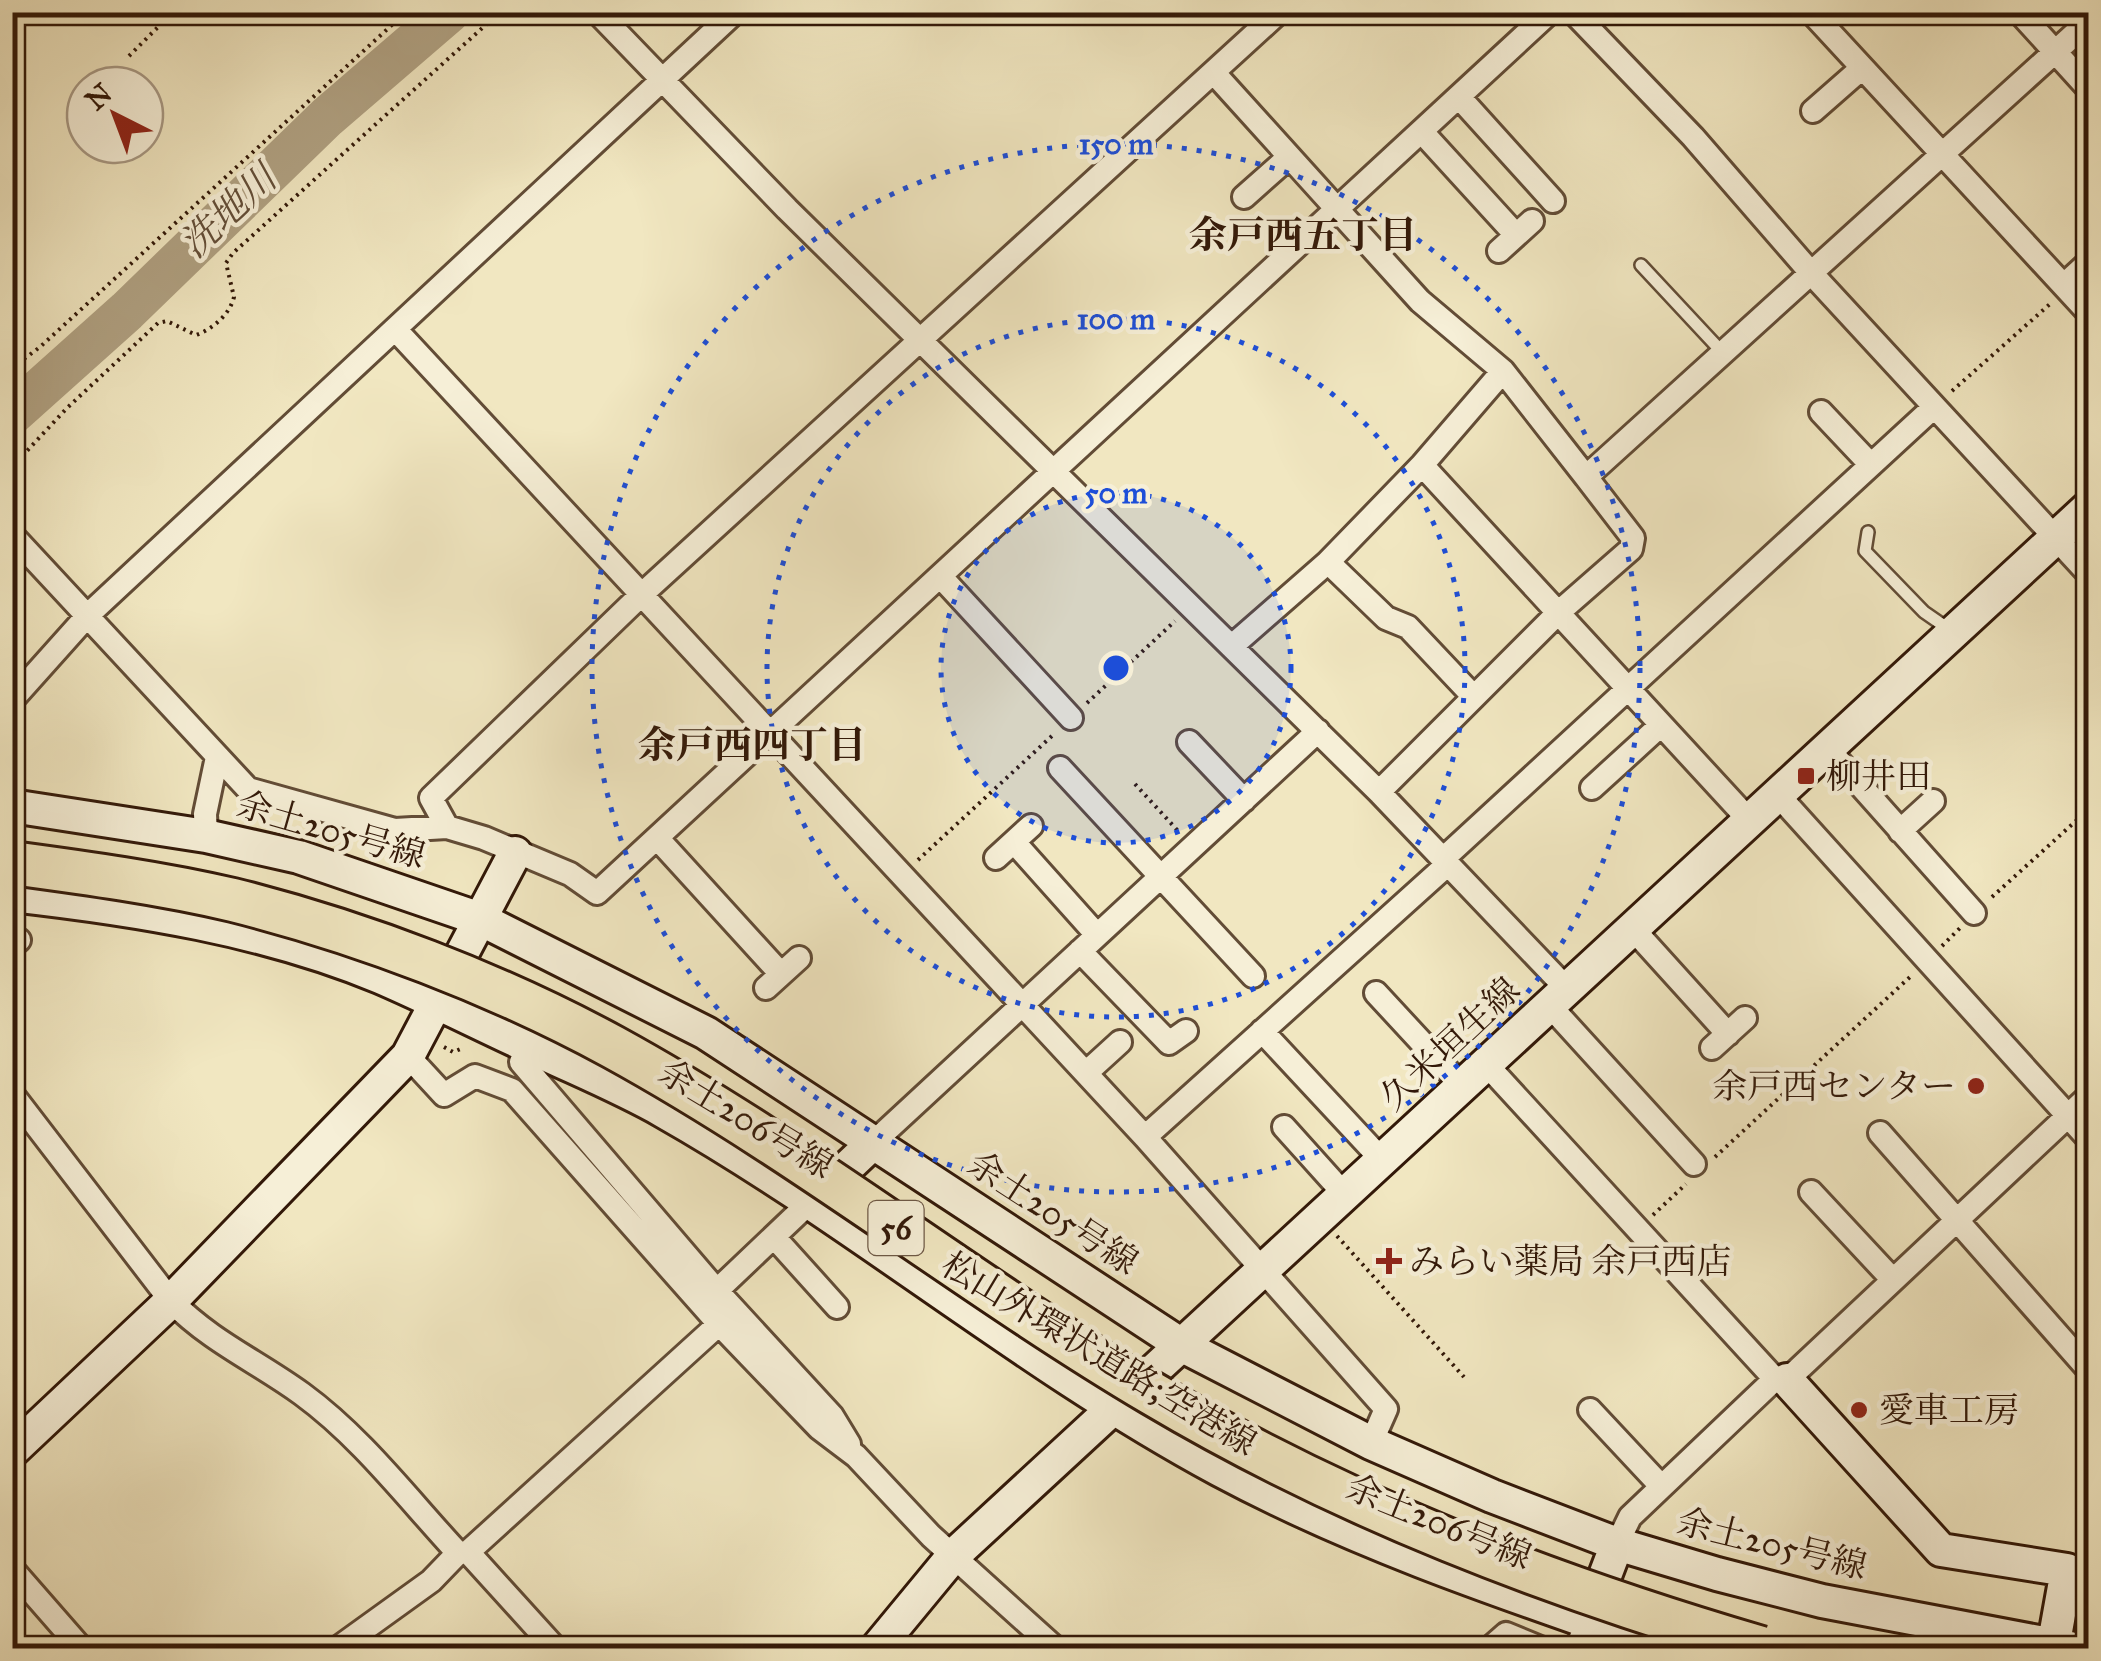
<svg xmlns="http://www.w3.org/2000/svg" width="2101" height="1661" viewBox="0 0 2101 1661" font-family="'IM FELL Great Primer','Noto Serif JP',serif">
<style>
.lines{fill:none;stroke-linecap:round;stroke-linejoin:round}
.river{stroke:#b0a182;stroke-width:42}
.lane-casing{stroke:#624c36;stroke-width:16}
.street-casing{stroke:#624c36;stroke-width:28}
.secondary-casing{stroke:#321808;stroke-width:38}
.path{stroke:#321808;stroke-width:4;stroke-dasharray:2.5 5;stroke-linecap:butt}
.lane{stroke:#f6efd7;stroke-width:11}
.street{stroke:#f6efd7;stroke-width:22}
.secondary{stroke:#f6efd7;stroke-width:32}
.highway-bridge-casing{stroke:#321808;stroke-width:48;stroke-linecap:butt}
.highway-bridge{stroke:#f1e7c1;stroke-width:42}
.ring{fill:none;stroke:#1d4ed8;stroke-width:5;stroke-dasharray:5 10}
.poi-dot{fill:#8f2418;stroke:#f6efd7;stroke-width:4}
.labels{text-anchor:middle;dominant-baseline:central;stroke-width:9;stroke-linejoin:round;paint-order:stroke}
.shield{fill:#f6efd7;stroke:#6d5846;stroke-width:2.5}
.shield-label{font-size:32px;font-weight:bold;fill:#321808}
.poi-label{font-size:35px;fill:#321808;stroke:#f6efd7;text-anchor:start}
.street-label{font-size:35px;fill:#321808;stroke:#f6efd7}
.water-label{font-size:38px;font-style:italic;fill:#644f39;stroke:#f6efd7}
.neighbourhood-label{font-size:38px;font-weight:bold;fill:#321808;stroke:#f6efd7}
.centre{fill:#1d4ed8;stroke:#f6efd7;stroke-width:5}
.ring-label{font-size:30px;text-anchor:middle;font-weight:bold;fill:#1d4ed8;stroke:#f6efd7;stroke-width:9;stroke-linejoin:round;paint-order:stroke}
</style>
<rect width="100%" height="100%" fill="#f1e7c1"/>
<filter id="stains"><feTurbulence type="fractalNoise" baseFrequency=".002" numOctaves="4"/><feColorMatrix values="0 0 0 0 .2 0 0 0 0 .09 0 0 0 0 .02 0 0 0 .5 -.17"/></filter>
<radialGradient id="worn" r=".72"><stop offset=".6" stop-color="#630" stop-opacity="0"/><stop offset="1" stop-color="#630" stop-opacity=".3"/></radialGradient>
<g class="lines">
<path class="river" d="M 12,414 L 127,311 L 327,117 L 449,12"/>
<g class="lane-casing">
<path id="lane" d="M 1641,265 L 1723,353
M 1868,532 L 1865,551 L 1924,612 L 1950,630"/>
</g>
<g class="street-casing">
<path id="street" d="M 597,12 L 787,209 L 1379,792 L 1568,990
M 1573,12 L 1693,137 L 1812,274 L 2088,573
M 1811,12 L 2088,312
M 2019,12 L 2088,88
M 1214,73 L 1420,301 L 1503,371 L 1586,477
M 1459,97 L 1553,201
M 1813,111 L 1862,68
M 1422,132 L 1516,235
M 1244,197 L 1289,157
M 1499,251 L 1532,221
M 2064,285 L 2088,263
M 395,329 L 1145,1137 L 1386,1409 L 1371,1443
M 1821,412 L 1871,465
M 1422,465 L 1750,821
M 12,535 L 248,789 L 395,830 L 447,827 L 484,838 L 570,874 L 597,893 L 1550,12
M 1328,562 L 1386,618 L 1408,627 L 1474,697
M 941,577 L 1071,718
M 1232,646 L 1328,562 L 1422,465 L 1503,371
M 12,700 L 88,615 L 735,12
M 1189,742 L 1244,800
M 1828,749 L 1974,913
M 1060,768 L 1253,976
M 1592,788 L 1661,725
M 1379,792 L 1559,612 L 1631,549 L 1633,538 L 1586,477 L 2088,22
M 1778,795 L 2088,1138
M 447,827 L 431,798 L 640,596 L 1279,12
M 1900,831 L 1933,801
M 206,836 L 205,814 L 217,757
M 658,839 L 781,974
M 1014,842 L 1097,935
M 996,858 L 1031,826
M 1443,859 L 1934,407
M 1633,929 L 1728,1034
M 12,946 L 19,940
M 1080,951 L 1169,1043 L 1186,1031
M 766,988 L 799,958
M 1376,993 L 1463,1087
M 1550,1006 L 1694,1164
M 1262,1031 L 1383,1161
M 1712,1048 L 1745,1018
M 408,1056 L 444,1095 L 475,1076 L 512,1090 L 719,1324 L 819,1428 L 856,1456 L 931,1536 L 1055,1648
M 521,1062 L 717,1291 L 832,1416 L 849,1444
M 1487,1065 L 1775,1379 L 1787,1380 L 2088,1097
M 1086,1073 L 1120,1042
M 12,1094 L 171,1301 C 213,1343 255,1360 302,1394 C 361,1437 408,1499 458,1553 L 468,1552 L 555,1648
M 1284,1127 L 1346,1196
M 1880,1133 L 2088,1369
M 1145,1137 L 1448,864
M 874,1142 L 1318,731
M 1811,1192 L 1893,1280
M 774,1237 L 837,1307
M 708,1299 L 809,1203
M 1590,1410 L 1661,1486
M 1617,1544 L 1630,1517 L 1775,1379
M 468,1552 L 719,1324
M 12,1569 L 81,1648
M 338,1648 L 431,1581 L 458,1553
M 1490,1648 L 1506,1634 L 1540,1648
M 1577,1648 L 1587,1622"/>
</g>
<g class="secondary-casing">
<path id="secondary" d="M 12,806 L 206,836 L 299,857 L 480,919 L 706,1033 L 1183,1346 L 1371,1443 L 1492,1496 L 1617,1544 L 1717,1574 L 1822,1601 L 2070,1648
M 12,895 C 136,909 264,929 380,977 C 431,999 480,1024 530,1047 C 574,1068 621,1087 663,1111 C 855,1220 1025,1365 1220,1470 C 1360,1545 1514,1596 1664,1648
M 816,1197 L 874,1142
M 1787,1380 L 1941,1550 L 2067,1570 L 2053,1648
M 12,1451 L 171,1301 L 408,1056 L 515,853
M 1589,1618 L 1617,1544
M 877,1648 L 953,1556 L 2088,508"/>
</g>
<path class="path" d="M 129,56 L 173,12
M 12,368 L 40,347 L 406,12
M 1952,391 L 2050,304
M 12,467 L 66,409 L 158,323 L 167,321 L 196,335 C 213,329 230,314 234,297 L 226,263 L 233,253 L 500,12
M 1087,703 L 1175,621
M 1135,784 L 1179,832
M 918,860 L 1054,734
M 1992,897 L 2088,810
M 1942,946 L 1960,928
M 444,1047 L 453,1052 L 463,1048
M 1715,1157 L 1910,977
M 1653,1215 L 1686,1184
M 1337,1236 L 1464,1377"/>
<use href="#lane" class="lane"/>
<use href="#street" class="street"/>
<use href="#secondary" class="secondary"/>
<g class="highway-bridge-casing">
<path id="highway-bridge" d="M 12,863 C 86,873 160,883 233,900 C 361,932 497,984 613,1047 C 801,1150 969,1285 1153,1394 C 1343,1507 1550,1586 1761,1648"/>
</g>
<use href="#highway-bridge" class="highway-bridge"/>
</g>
<circle cx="1116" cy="668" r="175" fill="#1d4ed8" fill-opacity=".12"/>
<g class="ring">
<circle cx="1116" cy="668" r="175"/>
<circle cx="1116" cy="668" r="349"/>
<circle cx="1116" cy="668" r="524"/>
</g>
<g class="poi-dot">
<rect x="1796" y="766" width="20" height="20" rx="5"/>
<circle cx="1976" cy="1086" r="10"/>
<path d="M1384 1246h10v10h10v10h-10v10h-10v-10h-10v-10h10z"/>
<circle cx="1859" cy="1410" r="10"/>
</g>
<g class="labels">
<rect class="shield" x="868.5" y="1201" width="55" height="54" rx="8"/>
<g class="shield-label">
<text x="896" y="1228">56</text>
</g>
<g class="poi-label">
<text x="1826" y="776">柳井田</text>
<text x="1956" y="1086" text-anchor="end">余戸西センター</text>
<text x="1409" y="1261">みらい薬局 余戸西店</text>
<text x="1879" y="1410">愛車工房</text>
</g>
<g class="street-label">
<text transform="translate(331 830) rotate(16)">余土205号線</text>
<text transform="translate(1450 1044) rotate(-43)">久米垣生線</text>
<text transform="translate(746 1119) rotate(31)">余土206号線</text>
<text transform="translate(1053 1213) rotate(33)">余土205号線</text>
<text transform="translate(1099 1354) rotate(31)">松山外環状道路;空港線</text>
<text transform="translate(1439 1522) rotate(22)">余土206号線</text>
<text transform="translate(1772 1544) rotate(14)">余土205号線</text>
</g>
<g class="water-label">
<text transform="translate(228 211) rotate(-43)">洗地川</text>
</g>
<g class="neighbourhood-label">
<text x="1303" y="235">余戸西五丁目</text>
<text x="752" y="745">余戸西四丁目</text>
</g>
</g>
<circle cx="1116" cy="668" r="15" class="centre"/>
<g class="ring-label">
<text x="1116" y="154">150 m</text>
<text x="1116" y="329">100 m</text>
<text x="1116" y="503">50 m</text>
</g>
<rect width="2101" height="1661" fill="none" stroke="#f1e7c1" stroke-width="50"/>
<rect x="15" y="15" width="2071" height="1631" fill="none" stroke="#321808" stroke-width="5"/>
<rect x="25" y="25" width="2051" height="1611" fill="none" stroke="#321808" stroke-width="2.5"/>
<g transform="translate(115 115) rotate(318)"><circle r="48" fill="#f6efd7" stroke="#a89984" stroke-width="2.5"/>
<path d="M0-8L18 38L0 25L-18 38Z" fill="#8f2418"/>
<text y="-15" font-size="28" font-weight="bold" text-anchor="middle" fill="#321808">N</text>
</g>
<rect width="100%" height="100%" filter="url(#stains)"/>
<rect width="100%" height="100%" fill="url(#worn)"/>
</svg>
